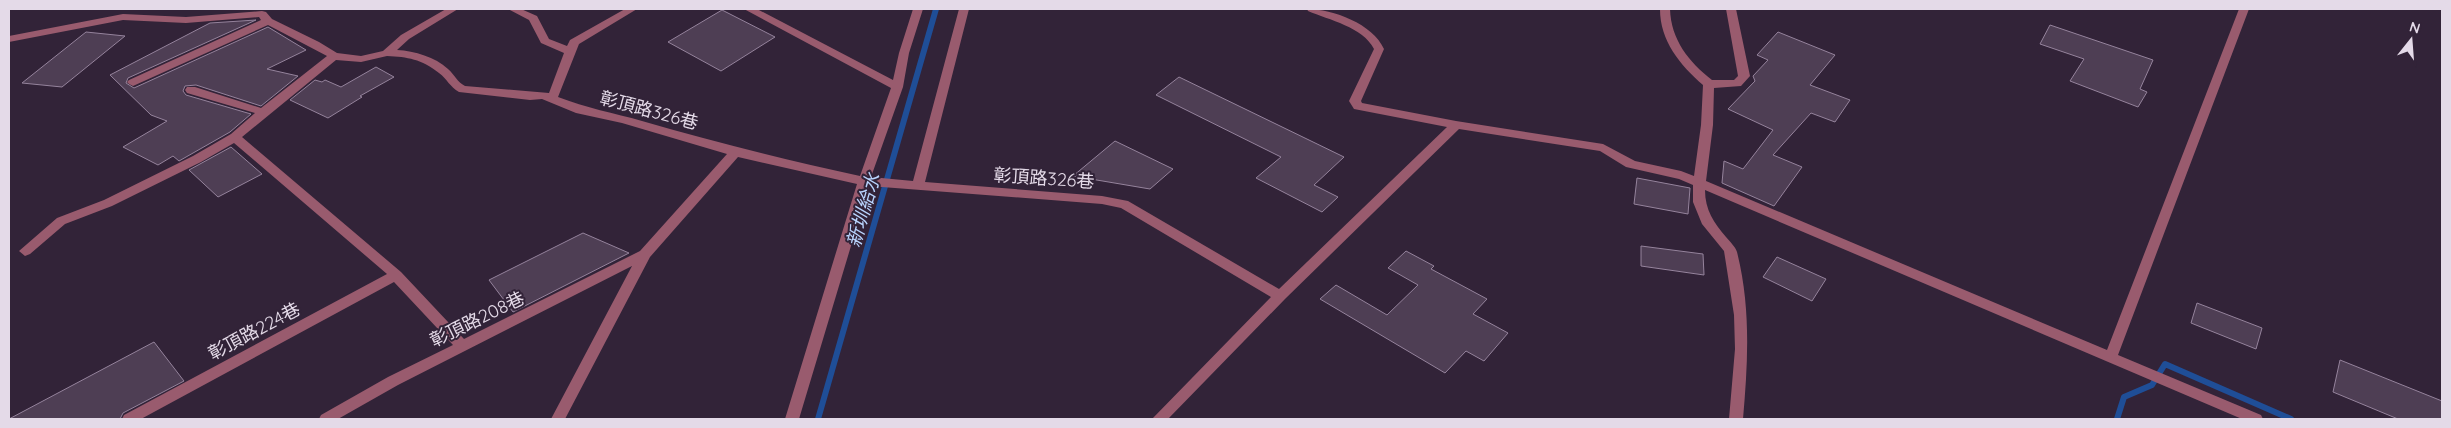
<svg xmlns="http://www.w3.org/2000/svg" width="2451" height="428" viewBox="0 0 2451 428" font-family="Quicksand,'Noto Sans TC',sans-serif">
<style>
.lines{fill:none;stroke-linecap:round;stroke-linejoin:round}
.stream{stroke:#1f4e97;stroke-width:6}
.building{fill:#4e3e54;stroke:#95839c}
.minor{fill:#995b6e;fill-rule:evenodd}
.labels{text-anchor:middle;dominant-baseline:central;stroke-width:4;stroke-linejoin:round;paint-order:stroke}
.street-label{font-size:18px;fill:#e4dae8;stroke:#322338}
.water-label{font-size:19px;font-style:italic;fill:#b9d4fd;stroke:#322338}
</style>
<rect width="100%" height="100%" fill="#322338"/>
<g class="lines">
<path class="stream" d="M 818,419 L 936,9
M 2117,419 L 2124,397 L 2152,385 L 2165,364 L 2291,419"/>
</g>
<path class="building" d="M 722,10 L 775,37 L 721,71 L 668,42 Z
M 256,20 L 128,78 L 126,83 L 134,88 L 268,27 L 306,50 L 267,69 L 298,76 L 261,106 L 196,85 L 185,86 L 183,91 L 186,95 L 251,114 L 230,132 L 179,161 L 173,156 L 158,165 L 123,147 L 167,121 L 151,115 L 110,75 L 210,23 Z
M 2050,25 L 2153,60 L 2140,89 L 2147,92 L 2138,107 L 2070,81 L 2084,59 L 2040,44 Z
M 86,32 L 125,36 L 62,87 L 22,83 Z
M 1778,32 L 1835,55 L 1810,85 L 1850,100 L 1835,122 L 1811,113 L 1773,155 L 1802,167 L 1774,206 L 1722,183 L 1724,161 L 1743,169 L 1773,130 L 1728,109 L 1755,81 L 1753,76 L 1768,60 L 1757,55 Z
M 376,67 L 394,77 L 360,96 L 362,97 L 328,118 L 290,100 L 315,80 L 322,82 L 325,80 L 341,87 Z
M 1179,77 L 1344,157 L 1314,185 L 1338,197 L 1322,212 L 1256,178 L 1281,157 L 1156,95 Z
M 1115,141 L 1173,169 L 1150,189 L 1073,176 Z
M 231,147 L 262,174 L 218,197 L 189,170 Z
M 1637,178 L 1690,188 L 1688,214 L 1634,204 Z
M 583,233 L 629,253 L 513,312 L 489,280 Z
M 1641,246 L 1703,254 L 1704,275 L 1641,266 Z
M 1406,251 L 1434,266 L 1431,269 L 1487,299 L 1473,314 L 1508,333 L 1484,361 L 1466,351 L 1445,373 L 1320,299 L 1336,285 L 1387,315 L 1418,285 L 1388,268 Z
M 1777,257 L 1826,279 L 1812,301 L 1763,277 Z
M 2197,303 L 2262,328 L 2256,349 L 2191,323 Z
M 154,342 L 184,381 L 123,413 L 120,419 L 9,419 Z
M 2340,360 L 2442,401 L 2442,419 L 2398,419 L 2333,392 Z"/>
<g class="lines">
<path class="minor" d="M 446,9 L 458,9 L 409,39 L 397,50 C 415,51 435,57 448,69 C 455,75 457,82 465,86 L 549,93 L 564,53 L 541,43 L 529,20 L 508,9 L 521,9 L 537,16 L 549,39 L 567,46 L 570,40 L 625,9 L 637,9 L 579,44 L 558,97 C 586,108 614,113 642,121 C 715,142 786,160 860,176 L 891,88 L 744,9 L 757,9 L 893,80 L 899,53 L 913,9 L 923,9 L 909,53 L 903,87 L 871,177 L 913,181 L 959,9 L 969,9 L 925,182 L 1102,196 L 1128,201 L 1279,289 L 1447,127 L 1354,109 L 1349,101 L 1374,49 C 1363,27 1329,20 1308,11 L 1307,9 C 1333,9 1373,24 1384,49 L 1361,101 L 1362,103 L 1456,121 L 1603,144 L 1635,161 L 1681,171 L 1694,176 L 1701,125 L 1703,85 C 1680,65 1660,41 1660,9 L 1670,9 C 1671,40 1689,62 1712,80 L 1734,80 L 1738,76 L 1726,9 L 1736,9 L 1750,76 L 1741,86 L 1714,88 L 1713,125 L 1706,181 L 2107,350 L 2239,9 L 2249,9 L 2118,355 L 2261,415 L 2263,419 L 2242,419 L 1705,190 C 1705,210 1714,223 1726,237 C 1730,242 1735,246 1737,252 C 1751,308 1748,362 1743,419 L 1729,419 L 1735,349 L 1734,315 L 1727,270 L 1724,251 L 1702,224 L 1693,202 L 1693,185 L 1679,179 L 1626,167 L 1600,151 L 1459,129 L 1285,299 L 1168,419 L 1152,419 L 1271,297 L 1121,208 L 1102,204 L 869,186 L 799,419 L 785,419 L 857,184 L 738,157 L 650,257 L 565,419 L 551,419 L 632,266 L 398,385 L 338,419 L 319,419 L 321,415 L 388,377 L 453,345 L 394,282 L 141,419 L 122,419 L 124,415 L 387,274 L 234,143 L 201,162 L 112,206 L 65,224 L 30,254 L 25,256 L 19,251 L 57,218 L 104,200 L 193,156 L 231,134 L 255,113 L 187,93 L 185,90 L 187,87 L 195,87 L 261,108 L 327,56 L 268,25 L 133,86 L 129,84 L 127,82 L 129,80 L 261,20 L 259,17 L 186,23 L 123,20 L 9,42 L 9,36 L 123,14 L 186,17 L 262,11 L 266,12 L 272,19 L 319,42 L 337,53 L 361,56 L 383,51 L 401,35 ZM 387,56 C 408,57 421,59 439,73 C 447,79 450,87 459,92 L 530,100 L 542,99 L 576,113 L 622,123 L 727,154 L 640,251 L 464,339 L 401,272 L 242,137 L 336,60 L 361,62 Z"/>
</g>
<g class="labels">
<g class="street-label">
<text transform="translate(649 110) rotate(15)">彰頂路326巷</text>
<text transform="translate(1044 178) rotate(4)">彰頂路326巷</text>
<text transform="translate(477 319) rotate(-26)">彰頂路208巷</text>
<text transform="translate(254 331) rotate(-28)">彰頂路224巷</text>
</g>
<g class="water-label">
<text transform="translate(863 210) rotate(-74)">新圳給水</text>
</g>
</g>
<rect width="2451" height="428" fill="none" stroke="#e4dae8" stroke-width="20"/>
<g transform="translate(2411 40) rotate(17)" stroke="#322338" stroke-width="4" paint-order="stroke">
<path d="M0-4L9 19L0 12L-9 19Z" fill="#e4dae8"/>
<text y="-8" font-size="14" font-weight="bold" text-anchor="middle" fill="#e4dae8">N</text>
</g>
</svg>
